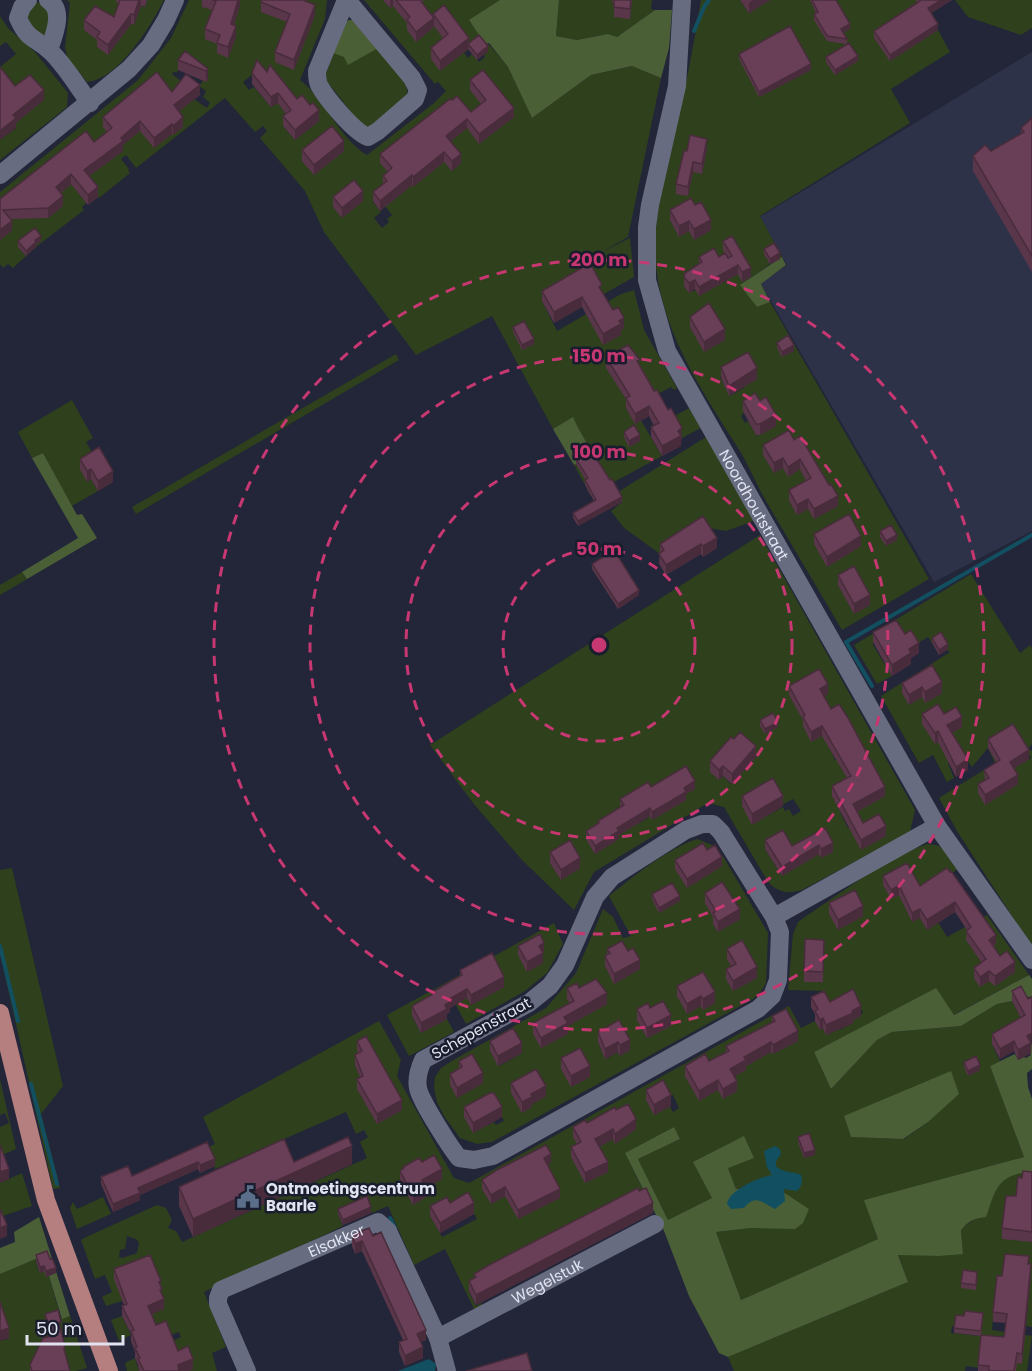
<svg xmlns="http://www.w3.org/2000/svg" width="1032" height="1371" viewBox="0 0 1032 1371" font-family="Poppins,sans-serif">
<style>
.built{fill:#2d3249}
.green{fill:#2e401c;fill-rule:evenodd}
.forest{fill:#4b5f37}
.water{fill:#125061}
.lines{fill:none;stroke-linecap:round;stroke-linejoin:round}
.stream{stroke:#125061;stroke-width:4}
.minor{stroke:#676c80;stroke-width:18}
.major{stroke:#b67f7f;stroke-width:18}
.wall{fill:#59364a}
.shaded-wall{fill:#492c3c}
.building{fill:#683f56;stroke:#492c3c;stroke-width:1.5}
.ring{fill:none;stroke:#c73771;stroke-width:3;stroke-dasharray:10 8}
.labels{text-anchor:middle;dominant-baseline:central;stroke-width:5;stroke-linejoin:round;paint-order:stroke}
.street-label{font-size:15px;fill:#e1e4f0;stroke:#191d2d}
.poi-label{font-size:15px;font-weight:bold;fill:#e1e4f0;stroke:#191d2d;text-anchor:start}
.centre{fill:#c73771;stroke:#191d2d;stroke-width:3}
.ring-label{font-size:18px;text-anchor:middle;font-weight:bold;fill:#c73771;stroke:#191d2d;stroke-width:5;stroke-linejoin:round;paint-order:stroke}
</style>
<rect width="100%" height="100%" fill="#222638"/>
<path class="built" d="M 1032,52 L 1032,531 L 934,582 L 761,284 L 787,265 L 760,217 Z"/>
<path class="green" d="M 67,0 L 117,0 L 145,7 L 147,0 L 164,0 C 150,27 119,79 87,82 L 67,57 L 65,47 L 70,3 Z
M 189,0 L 204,0 L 216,12 L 235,20 L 240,5 L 224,0 L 327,0 L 325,19 L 300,80 C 327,101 338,137 367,155 L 434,103 L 446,91 L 438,82 L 435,84 L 364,0 L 383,0 L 390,8 L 397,2 L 411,0 L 500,0 L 469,21 L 508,67 L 532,118 L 591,75 L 633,66 L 661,78 L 628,237 L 602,252 L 630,238 L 634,277 L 602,295 L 542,301 L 557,331 L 621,294 L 634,290 L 644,330 L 677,388 L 674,390 L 671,387 L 652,397 L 636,412 L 662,456 L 590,495 L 587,489 L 588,483 L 585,485 L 574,465 L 576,464 L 579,468 L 592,455 C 587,441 579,431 573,418 L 553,429 L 492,316 L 416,355 L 324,232 L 305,191 L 260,138 L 267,131 L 263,126 L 255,132 L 225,98 L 136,168 L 126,155 L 121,159 L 129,169 L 128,170 L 130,173 L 99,198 L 89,187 L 86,203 L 82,207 L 84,210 L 36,247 L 19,248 L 26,256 L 13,268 L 8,264 L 3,268 L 0,264 L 0,240 L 12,230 L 0,216 L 0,192 L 138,80 L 171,38 ZM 479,41 L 488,51 L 484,55 L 485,57 L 479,62 L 472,54 L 468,58 L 464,53 ZM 185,62 L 205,78 L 199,86 L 206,91 L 203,97 L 210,103 L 207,108 L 191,97 L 186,85 L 172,74 L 174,71 L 176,73 ZM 257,71 L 283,100 L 271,107 L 254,87 L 249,90 L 243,82 ZM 319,121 L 295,140 L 283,126 ZM 378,197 L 392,215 L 387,219 L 389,222 L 382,228 L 374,218 L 381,212 L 373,202 Z
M 559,0 L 612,0 L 630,19 L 632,0 L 652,0 L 651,9 L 655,10 L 617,37 L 608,34 L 577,40 L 556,36 Z
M 701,0 L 740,0 L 749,13 L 770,0 L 916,0 L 938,30 L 950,52 L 891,89 L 910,123 L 760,216 L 782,257 L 780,259 L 774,248 L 765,254 L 770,264 L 741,285 L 757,307 L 770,302 L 929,579 L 842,630 C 817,587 791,544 766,501 C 756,484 749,465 738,448 C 699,386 655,322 655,246 C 655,208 667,171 675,134 C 685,89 694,45 701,0 ZM 689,279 L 727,281 L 690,292 L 684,286 L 685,281 ZM 728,372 L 745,387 L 730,396 L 720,377 ZM 743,411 L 776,426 L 757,436 L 748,421 L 745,423 L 741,416 L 744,413 Z
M 955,0 L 1032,0 L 1032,28 L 1021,35 L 968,17 Z
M 38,2 L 50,9 L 48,42 L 33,32 L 26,12 L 34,3 Z
M 0,16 L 8,28 L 35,52 L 68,93 L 67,107 L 0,160 L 0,140 L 16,128 L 0,86 L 0,67 L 16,54 L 6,42 L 0,46 Z
M 353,20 L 405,82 L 408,95 L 370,128 L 362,126 L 326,80 L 325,76 L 343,28 Z
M 396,354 L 399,360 L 136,514 L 132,507 Z
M 72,400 L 93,438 L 86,442 L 96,459 L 87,481 L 91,479 L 98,491 L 72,506 L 43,453 L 32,458 L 18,432 Z
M 689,408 L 701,428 L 682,438 L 671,418 Z
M 706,437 L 754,521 L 726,531 L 703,527 L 660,554 L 624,528 L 611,511 L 622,502 L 618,492 Z
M 760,535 L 915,810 L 910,832 L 802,890 C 788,894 779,893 768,882 L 724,807 L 708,803 L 594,872 L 574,910 L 522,860 L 473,803 L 430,745 ZM 854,738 L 840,758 L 835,760 L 831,751 ZM 740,743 L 731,784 L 723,776 L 719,780 ZM 648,790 L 648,818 L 632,827 ZM 749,798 L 782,805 L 793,799 L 801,811 L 793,816 L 789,809 L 785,811 L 783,807 L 752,824 L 741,802 ZM 850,807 L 857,823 L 848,828 L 840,812 ZM 765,849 L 799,865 L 799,866 L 782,876 Z
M 22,572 L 27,579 L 0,595 L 0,585 Z
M 971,574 L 1020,653 L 1030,645 L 1032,648 L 1032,744 L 1028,749 L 1032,751 L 1032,947 L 957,831 L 939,798 L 995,763 L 988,748 L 972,767 L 967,760 L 948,763 L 954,778 L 947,782 L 933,755 L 919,763 L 881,696 L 950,652 L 932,643 L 928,637 L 918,643 L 873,642 L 873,645 L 892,676 L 877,684 L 854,645 ZM 932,675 L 926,702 L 922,697 L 909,705 ZM 1024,747 L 1031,758 L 1019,765 L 1008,767 L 989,787 Z
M 697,839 L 715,846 L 724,858 L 768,933 L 766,983 L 762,990 L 753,999 L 492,1142 L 477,1144 L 460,1138 L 444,1116 L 437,1102 L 434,1087 L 435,1077 L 441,1068 L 450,1062 L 546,1008 L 576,973 L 603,909 L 613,917 L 623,938 L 631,936 L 609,896 C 633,877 668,848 697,839 ZM 599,1045 L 629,1050 L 620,1056 L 618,1052 L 606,1059 ZM 490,1051 L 521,1054 L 499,1066 ZM 493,1101 L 504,1121 L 496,1125 L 494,1122 L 486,1126 Z
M 927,844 C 947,845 948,853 958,869 L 927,889 L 938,922 L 947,937 L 987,915 L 1029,975 L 953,1015 L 936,989 L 814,1052 L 831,1089 L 877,1040 L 892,1032 L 961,1026 L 997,1004 L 1012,1001 L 1026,1027 L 992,1044 L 1000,1061 L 990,1066 L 1024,1157 L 865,1200 L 878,1239 L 741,1300 L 716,1232 L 751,1228 L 756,1188 L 736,1189 L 728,1168 L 743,1136 L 712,1198 L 668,1220 L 638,1159 L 680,1139 L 674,1127 L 625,1153 L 647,1198 L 469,1292 L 476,1306 L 481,1303 L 483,1307 L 475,1311 L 445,1249 L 414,1265 L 388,1206 L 372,1213 L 367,1202 L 338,1214 L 343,1226 L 204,1292 L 226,1347 L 212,1353 L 217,1371 L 188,1371 L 166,1344 L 181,1337 L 179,1332 C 153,1343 139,1318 122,1301 L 106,1306 L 102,1297 L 112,1292 L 105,1275 L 95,1279 L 81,1240 L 86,1237 L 157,1205 L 166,1208 L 172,1220 L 168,1228 L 176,1231 L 182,1242 L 367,1158 L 360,1142 L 368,1137 L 364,1130 L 356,1134 L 346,1112 L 215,1169 L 207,1148 L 215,1144 L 203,1117 L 379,1021 L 401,1060 L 397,1076 L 454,1178 L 469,1183 L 789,1006 L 801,1028 L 815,1021 L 820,1029 L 838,1028 L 839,1030 L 853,1023 L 852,1021 L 863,1013 L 860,1007 L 830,1017 L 823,991 L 788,990 L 793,934 L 798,922 L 806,916 C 843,892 886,858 927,844 ZM 673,1095 L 679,1108 L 673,1112 L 670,1106 L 654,1115 L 667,1098 ZM 844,1116 L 928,1122 L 904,1139 L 851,1137 ZM 483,1189 L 515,1195 L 505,1196 L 491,1204 ZM 468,1203 L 477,1219 L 442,1237 L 431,1216 ZM 127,1236 L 136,1239 L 139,1243 L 137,1253 L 122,1258 L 119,1257 L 120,1250 L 125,1249 Z
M 12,868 L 63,1086 L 41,1114 L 60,1188 L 53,1189 L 0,953 L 0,870 Z
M 554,923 L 563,944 L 547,973 L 525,991 L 466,1024 L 449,992 L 412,1016 L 421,1033 L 447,1019 L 454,1032 L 409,1056 L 387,1015 Z
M 0,1079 L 16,1149 L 0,1156 L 0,1127 L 9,1123 L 5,1113 L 0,1115 Z
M 1032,1172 L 1002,1238 L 1032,1242 L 1032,1327 L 1026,1326 L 1028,1305 L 1004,1301 L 994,1308 L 992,1330 L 1032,1336 L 1027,1371 L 980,1371 L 980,1368 L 966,1366 L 965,1371 L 734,1371 L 728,1357 L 908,1282 L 898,1254 L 939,1256 L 963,1253 L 961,1230 C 967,1223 974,1221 979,1215 C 1000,1191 994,1174 1032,1172 ZM 965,1316 L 983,1319 L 980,1336 L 951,1333 L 952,1326 L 955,1326 Z
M 22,1173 L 32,1206 L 0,1217 L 0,1183 Z
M 103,1197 L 111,1214 L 77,1229 L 70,1208 L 73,1202 L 77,1209 Z
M 35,1258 L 39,1271 L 44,1270 L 49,1276 L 61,1318 L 70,1316 L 87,1368 L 76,1371 L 0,1371 L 0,1341 L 8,1339 L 0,1312 L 0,1274 Z
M 122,1316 L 131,1335 L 119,1341 L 111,1320 Z
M 135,1358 L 139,1371 L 127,1371 L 125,1363 Z"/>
<path class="forest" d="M 500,0 L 559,0 L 556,36 L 577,40 L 608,34 L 617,37 L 655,10 L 672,10 L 669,48 L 661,78 L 632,66 L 591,75 L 532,118 L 508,67 L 489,43 L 485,44 L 469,20 Z
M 349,20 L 353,20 L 378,48 L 348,65 L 344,57 L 333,53 L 346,22 Z
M 782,257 L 786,265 L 761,284 L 770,302 L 757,307 L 740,285 Z
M 573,417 C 579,431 587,441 592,455 L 574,465 L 553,429 Z
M 43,453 L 77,515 L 82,514 L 97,538 L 27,579 L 22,572 L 78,538 L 32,458 Z
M 1029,975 L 1032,979 L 1032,996 L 1030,997 L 1021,996 L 1012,1001 L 997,1004 L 961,1026 L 892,1032 L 877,1040 L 831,1089 L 814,1052 L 936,988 L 954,1015 Z
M 1032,1044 L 1032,1069 L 1027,1073 L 1028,1087 L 1032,1099 L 1032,1172 C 998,1174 996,1188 986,1217 C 974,1218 969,1221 961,1230 L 963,1254 L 939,1256 L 898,1255 L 908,1282 L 728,1357 L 719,1353 L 689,1296 L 664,1231 L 625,1153 L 674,1127 L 680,1139 L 638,1159 L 668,1220 L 712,1198 L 693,1162 L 744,1136 L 754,1158 L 728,1168 L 736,1189 L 780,1190 L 809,1209 L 803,1223 L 795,1229 L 751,1228 L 716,1232 L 741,1300 L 878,1239 L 864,1200 L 1024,1157 L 990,1066 L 1015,1054 L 1018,1060 L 1024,1057 L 1026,1058 L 1031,1055 L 1027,1047 Z
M 951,1071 L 959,1094 L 928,1122 L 903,1139 L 851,1137 L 844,1116 Z
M 39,1217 L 70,1316 L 62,1319 L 49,1276 L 40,1257 L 0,1274 L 0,1248 L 15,1242 L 14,1232 Z"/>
<path class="water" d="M 775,1146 L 780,1149 L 781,1154 L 776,1161 L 776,1166 C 782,1173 793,1171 801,1175 C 803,1181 802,1186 797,1191 L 784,1189 L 785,1201 L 775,1209 C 762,1203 756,1193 744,1208 L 731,1209 L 727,1204 C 729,1190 760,1177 772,1175 L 767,1167 L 764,1151 Z
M 429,1359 L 436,1364 L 435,1371 L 398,1371 Z"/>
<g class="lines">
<path class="stream" d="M 694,31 L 704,7 L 709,0
M 872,686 L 846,642 L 1032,535
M 0,946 L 18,1021
M 31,1084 L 57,1184
M 390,1218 L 395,1228"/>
<g class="minor">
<path d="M 28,0 L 22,7 L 18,18 C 28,41 35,37 50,51 C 65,65 77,86 90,103"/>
<path d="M 48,0 C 65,10 54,35 49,50"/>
<path d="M 346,0 L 317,71 C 317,75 317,80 319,85 C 326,98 354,132 368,137 L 378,131 L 415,99 L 418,90 L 412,78 L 347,0"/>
<path id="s1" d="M 682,0 L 677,86 L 650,205 L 647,227 L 647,280 L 667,351 L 937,826 L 1032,960"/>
<path d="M 0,175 L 129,69 L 151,45 L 166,20 L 175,0"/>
<path d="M 774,917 L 721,832 L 713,824 L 702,824 L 686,830 L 612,877 L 595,897 L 565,965 L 550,986 L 529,1003 L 423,1060 C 419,1069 416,1078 418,1088 C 420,1100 450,1147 459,1158 L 474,1160 L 493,1156 L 758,1009 L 772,996 L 778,980 L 780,932 L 774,917 L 937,826"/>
<path id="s2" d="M 438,1338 L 655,1224"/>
<path id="s3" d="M 247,1371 L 218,1304 L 218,1298 L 221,1290 L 378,1222 L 388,1231 L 438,1338 L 447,1371"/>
</g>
<path class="major" d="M 0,1013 L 46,1200 L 109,1371"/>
</g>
<path class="wall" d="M 116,0 L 147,0 L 145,7 L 141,6 L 134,25 L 131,24 L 108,55 L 97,47 L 97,40 L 84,30 L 84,20 L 114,17 L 119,3 L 116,2 Z
M 202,0 L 240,0 L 240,5 L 234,25 L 236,37 L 228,58 L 217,53 L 217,44 L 205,39 L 205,29 L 212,10 L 202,7 Z
M 383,0 L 423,0 L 423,4 L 433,16 L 433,14 L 469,43 L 488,51 L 477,60 L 468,49 L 440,71 L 431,59 L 431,48 L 443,38 L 434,26 L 434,27 L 416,42 L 407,30 L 407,23 L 393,6 L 390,8 Z
M 612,0 L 632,0 L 630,19 L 614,17 L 614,3 L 612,2 Z
M 740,0 L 770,0 L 749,13 Z
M 810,0 L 836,0 L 850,29 L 843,33 L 847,39 L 847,44 L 858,61 L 835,75 L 826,62 L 826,57 L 846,44 L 827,41 L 814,20 L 814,14 L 816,13 Z
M 916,0 L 952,0 L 931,13 L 938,30 L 890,61 L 874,38 L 874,31 L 917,3 Z
M 261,2 L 315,15 L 294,70 L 275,62 L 275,52 L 287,22 L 261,12 Z
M 739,54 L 811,70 L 759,97 L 739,59 Z
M 178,60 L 208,69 L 208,79 L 206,82 L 178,70 Z
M 267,72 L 319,121 L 295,140 L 283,126 L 283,116 L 286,114 L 278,103 L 271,107 L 252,84 L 252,73 Z
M 470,80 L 514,117 L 479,144 L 467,128 L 451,141 L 461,163 L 452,171 L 444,162 L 413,187 L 412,185 L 380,211 L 373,201 L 373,192 L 383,184 L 383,176 L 388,172 L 380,163 L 380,154 L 452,100 L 471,112 L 481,104 L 470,90 Z
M 172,92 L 200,95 L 179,111 L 183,127 L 173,135 L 172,134 L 154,148 L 140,131 L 123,145 L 123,151 L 89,176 L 98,197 L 88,205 L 71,184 L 61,193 L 63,206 L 48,218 L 11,219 L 12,230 L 0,240 L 0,199 L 94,142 L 107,132 L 103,127 L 103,117 Z
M 1032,118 L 1032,272 L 973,171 L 973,156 L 991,151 L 1021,134 L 1021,128 Z
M 707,149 L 702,174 L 693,172 L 688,196 L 676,194 L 676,184 L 687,151 Z
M 302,150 L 344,151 L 314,175 L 302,161 Z
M 333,197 L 363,201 L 342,218 L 333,207 Z
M 670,210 L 711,230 L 694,240 L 689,231 L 679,237 L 670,220 Z
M 18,241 L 41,241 L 36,245 L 36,247 L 26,256 L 18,247 Z
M 723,241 L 751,277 L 742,282 L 738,274 L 699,296 L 695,289 L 689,293 L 684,286 L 684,277 L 699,264 L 699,257 L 728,258 L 723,250 Z
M 764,249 L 780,259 L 770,264 L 764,254 Z
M 542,291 L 602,292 L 624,328 L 621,330 L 621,335 L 603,345 L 582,307 L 554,323 L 542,301 Z
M 690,317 L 725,340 L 704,352 L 690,327 Z
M 513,327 L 534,344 L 522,350 L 513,332 Z
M 777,343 L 794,351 L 782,357 L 777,348 Z
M 606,357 L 640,365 L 682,438 L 681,439 L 681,446 L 662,456 L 651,437 L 651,427 L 654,426 L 649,416 L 635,424 L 626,408 L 626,399 L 606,368 Z
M 721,367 L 757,379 L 729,396 L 721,378 Z
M 743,401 L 776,426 L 760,435 L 756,435 L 743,411 Z
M 624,432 L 640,441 L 629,447 L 624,437 Z
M 794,440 L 838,506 L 814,519 L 808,509 L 797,515 L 789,501 L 789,490 L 806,481 L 800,469 L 788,477 L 783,468 L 774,473 L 763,455 L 763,445 Z
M 80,459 L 113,482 L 98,491 L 91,479 L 87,482 L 80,469 Z
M 576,459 L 622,502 L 578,526 L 573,518 L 573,513 L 594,501 L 585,485 L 585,479 L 576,464 Z
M 703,516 L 717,548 L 703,557 L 701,554 L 666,575 L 659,564 L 660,544 Z
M 880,531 L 897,540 L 886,546 L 880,537 Z
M 814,534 L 861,546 L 827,567 L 814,544 Z
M 592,564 L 639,595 L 618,609 L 592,569 Z
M 838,575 L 870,605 L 854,614 L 838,585 Z
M 873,632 L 905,634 L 919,653 L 911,658 L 911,664 L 892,676 L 873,642 Z
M 932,638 L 948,649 L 939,655 L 932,643 Z
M 902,683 L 942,693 L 925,703 L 922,697 L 909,705 L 902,693 Z
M 789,686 L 828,694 L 824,696 L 831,709 L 885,796 L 857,812 L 863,823 L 886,836 L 861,850 L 832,796 L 832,786 L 847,778 L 822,736 L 811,742 L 803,726 L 803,720 L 789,695 Z
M 922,714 L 944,714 L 962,727 L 952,733 L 968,770 L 956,777 L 938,742 L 935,744 L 922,724 Z
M 760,720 L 778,727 L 765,734 L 760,726 Z
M 988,739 L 1029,759 L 1014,768 L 1018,784 L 985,805 L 978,793 L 978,784 L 985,780 L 984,770 L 997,763 L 988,748 Z
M 756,757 L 732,784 L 723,776 L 719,780 L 710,772 L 710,761 Z
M 651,787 L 695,789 L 686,794 L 686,800 L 652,820 L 650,816 L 619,835 L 619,839 L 595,854 L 586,839 L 586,831 L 598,823 L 598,821 L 620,807 L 620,799 Z
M 742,796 L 783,806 L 752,825 L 742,806 Z
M 765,840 L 792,846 L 833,843 L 833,852 L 821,858 L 819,854 L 782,876 L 765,849 Z
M 707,850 L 722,866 L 687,888 L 675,869 L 675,860 Z
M 550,852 L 580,868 L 561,880 L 550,863 Z
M 947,868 L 996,944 L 994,946 L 1000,956 L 1015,972 L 995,986 L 989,981 L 980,987 L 974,978 L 974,968 L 982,963 L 966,940 L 967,930 L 955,912 L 927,930 L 920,918 L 912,922 L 899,895 L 891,899 L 883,885 L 883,876 L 920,886 Z
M 705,893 L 740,919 L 718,932 L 713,924 L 713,917 L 705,903 Z
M 652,894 L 680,901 L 659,913 L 652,899 Z
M 829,903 L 863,916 L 838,930 L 829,914 Z
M 824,940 L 823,982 L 804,982 L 804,971 Z
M 518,946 L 544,952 L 543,953 L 543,963 L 527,972 L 518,955 Z
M 607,949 L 640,969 L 614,984 L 605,966 L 605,956 L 607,955 Z
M 727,949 L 757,978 L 733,991 L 726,979 L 726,969 L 731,966 L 727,959 Z
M 460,970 L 504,987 L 471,1005 L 467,998 L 450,1008 L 450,1012 L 447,1014 L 447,1019 L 421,1033 L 412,1016 L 412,1006 L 434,994 L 434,991 L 460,976 Z
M 677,986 L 715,1003 L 703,1010 L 701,1006 L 687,1014 L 677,996 Z
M 1021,986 L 1031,1043 L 1031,1053 L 1018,1060 L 1014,1051 L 1000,1059 L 992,1044 L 992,1034 L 1021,1018 L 1012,1001 L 1012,991 Z
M 567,988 L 579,988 L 607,1004 L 568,1026 L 568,1034 L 541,1048 L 533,1034 L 533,1023 L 570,1003 L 567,999 Z
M 811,997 L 830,1002 L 861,1016 L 853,1020 L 853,1023 L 826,1035 L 823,1028 L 820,1030 L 815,1021 L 815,1014 L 811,1007 Z
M 650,1008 L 671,1026 L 647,1038 L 637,1020 L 637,1009 Z
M 772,1016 L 798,1041 L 773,1054 L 771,1052 L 746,1066 L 746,1070 L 734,1076 L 737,1091 L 723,1099 L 718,1090 L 699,1101 L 685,1076 L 685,1066 L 709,1061 L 726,1053 L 726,1046 L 772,1023 Z
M 619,1020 L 630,1050 L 620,1056 L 618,1052 L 605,1059 L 598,1042 L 598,1032 Z
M 357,1041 L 402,1110 L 377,1124 L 357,1089 L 357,1079 L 360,1077 L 355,1065 L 355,1055 L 358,1053 L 357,1050 Z
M 490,1041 L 522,1053 L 498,1066 L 490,1051 Z
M 561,1058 L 590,1077 L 571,1087 L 561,1069 Z
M 459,1061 L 483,1083 L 457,1098 L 450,1085 L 450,1074 L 459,1069 Z
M 964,1062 L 980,1070 L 968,1076 L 964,1067 Z
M 511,1083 L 546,1096 L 532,1104 L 532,1107 L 522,1113 L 511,1093 Z
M 646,1090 L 671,1106 L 654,1115 L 646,1100 Z
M 464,1107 L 502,1117 L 473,1133 L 464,1117 Z
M 616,1110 L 636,1129 L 615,1144 L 613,1139 L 599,1147 L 608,1172 L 585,1183 L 571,1157 L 571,1147 L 577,1144 L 573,1137 L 573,1127 L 587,1123 Z
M 798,1137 L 815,1155 L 804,1158 L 798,1142 Z
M 207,1142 L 215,1166 L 200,1173 L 198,1169 L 140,1195 L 140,1200 L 113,1212 L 101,1184 L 101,1177 L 132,1176 Z
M 294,1162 L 352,1164 L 193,1237 L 179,1206 L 179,1187 Z
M 551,1163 L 547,1165 L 560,1198 L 518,1219 L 505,1196 L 491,1204 L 482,1189 L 482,1180 Z
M 403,1167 L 442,1179 L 426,1188 L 426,1197 L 413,1205 L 400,1181 L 400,1171 L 403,1169 Z
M 1032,1172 L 1032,1242 L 1002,1239 L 1002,1228 L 1016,1196 L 1022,1178 Z
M 450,1203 L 474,1214 L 440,1233 L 430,1216 L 430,1206 Z
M 338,1209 L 371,1213 L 343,1225 L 338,1214 Z
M 653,1213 L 476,1305 L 469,1291 L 469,1281 L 474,1278 L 474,1274 Z
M 369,1228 L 426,1340 L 421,1342 L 423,1358 L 405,1366 L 399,1352 L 399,1342 L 403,1340 L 362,1251 L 355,1254 L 352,1246 L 352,1235 Z
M 36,1255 L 50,1259 L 56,1273 L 46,1277 L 44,1271 L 40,1273 L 36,1261 Z
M 1029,1264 L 1031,1275 L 1022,1364 L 1017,1363 L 1016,1371 L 978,1371 L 978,1365 L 1004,1337 L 1006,1323 L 993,1322 L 993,1312 L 1002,1276 Z
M 114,1269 L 161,1287 L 164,1309 L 152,1314 L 156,1325 L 193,1369 L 188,1371 L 139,1371 L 138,1365 L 135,1358 L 135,1352 L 131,1341 L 131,1334 L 122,1316 L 122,1306 L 124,1305 L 114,1279 Z
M 977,1277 L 976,1290 L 961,1288 L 961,1283 Z
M 45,1314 L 61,1332 L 65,1353 L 70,1371 L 30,1371 L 30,1365 L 49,1337 L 45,1324 Z
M 983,1318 L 981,1336 L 954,1333 L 954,1328 Z"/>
<path class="shaded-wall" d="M 139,0 L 141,0 L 141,6 L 134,25 L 134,15 Z
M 238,0 L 240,0 L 240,5 L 231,34 L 231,24 Z
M 390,0 L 393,0 L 393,6 L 390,8 Z
M 753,0 L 770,0 L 749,13 L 749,3 Z
M 941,0 L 952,0 L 928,15 L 928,8 Z
M 315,5 L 315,15 L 294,70 L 294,60 Z
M 131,14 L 131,24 L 108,55 L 108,45 Z
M 434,18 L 434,27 L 416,42 L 416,32 Z
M 850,24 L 850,29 L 841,34 L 841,29 Z
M 938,24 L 938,30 L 890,61 L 890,55 Z
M 236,26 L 236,37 L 228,58 L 228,47 Z
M 469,38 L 468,49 L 440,71 L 440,61 Z
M 488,46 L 488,51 L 477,60 L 477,55 Z
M 858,56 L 858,61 L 835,75 L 835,70 Z
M 811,64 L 811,70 L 759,97 L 759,92 Z
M 208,69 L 208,79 L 206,82 L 206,71 Z
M 200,85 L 200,95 L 174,115 L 174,105 Z
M 44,90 L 44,100 L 16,123 L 16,128 L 0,140 L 0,131 L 13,115 Z
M 278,93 L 278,103 L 271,107 L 271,97 Z
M 514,108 L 514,117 L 479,144 L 479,134 Z
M 319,110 L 319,121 L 295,140 L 295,130 Z
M 183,117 L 183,127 L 173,135 L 173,126 Z
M 467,119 L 467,128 L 446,145 L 446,136 Z
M 140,121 L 140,131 L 123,145 L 123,151 L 84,180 L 84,170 Z
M 172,124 L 172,134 L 154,148 L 154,138 Z
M 707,139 L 707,149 L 702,174 L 702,164 Z
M 344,141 L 344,151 L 314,175 L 314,165 Z
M 444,152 L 444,162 L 413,187 L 413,177 Z
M 461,154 L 461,163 L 452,171 L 452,161 Z
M 693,162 L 693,172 L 688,196 L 688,187 Z
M 71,174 L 71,184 L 56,197 L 56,187 Z
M 412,175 L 412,185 L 380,211 L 380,201 Z
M 98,187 L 98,197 L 88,205 L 88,195 Z
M 363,191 L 363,201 L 342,218 L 342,208 Z
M 63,196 L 63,206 L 48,218 L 48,208 Z
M 711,220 L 711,230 L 694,240 L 694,229 Z
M 12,221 L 12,230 L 0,240 L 0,230 Z
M 689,221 L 689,231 L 679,237 L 679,226 Z
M 41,236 L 41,241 L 36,245 L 36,247 L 26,256 L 26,251 L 35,240 Z
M 780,253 L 780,259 L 770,264 L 770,259 Z
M 738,265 L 738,274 L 699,296 L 699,287 Z
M 751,268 L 751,277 L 742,282 L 742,272 Z
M 695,280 L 695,289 L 689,293 L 689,283 Z
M 582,297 L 582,307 L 554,323 L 554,312 Z
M 624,318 L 624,328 L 621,330 L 621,335 L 603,345 L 603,334 L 619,321 Z
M 725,329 L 725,340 L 704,352 L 704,342 Z
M 534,339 L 534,344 L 522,350 L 522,345 Z
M 794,345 L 794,351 L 782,357 L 782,352 Z
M 757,368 L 757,379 L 729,396 L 729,386 Z
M 649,406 L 649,416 L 635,424 L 635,414 Z
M 776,415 L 776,426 L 760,435 L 760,424 Z
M 682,428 L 681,446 L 662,456 L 662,446 L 678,431 Z
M 640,435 L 640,441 L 629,447 L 629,441 Z
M 783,458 L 783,468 L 774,473 L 774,463 Z
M 800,459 L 800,469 L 788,477 L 788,467 Z
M 91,469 L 91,479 L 87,482 L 87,471 Z
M 113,471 L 113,482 L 98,491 L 98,481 Z
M 838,496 L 838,506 L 814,519 L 814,509 Z
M 622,497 L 622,502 L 578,526 L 578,521 Z
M 808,499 L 808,509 L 797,515 L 797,505 Z
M 897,535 L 897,540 L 886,546 L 886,541 Z
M 861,536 L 861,546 L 827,567 L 827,557 Z
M 717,538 L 717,548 L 703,557 L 703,546 Z
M 701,544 L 701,554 L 666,575 L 666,565 Z
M 639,590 L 639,595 L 618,609 L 618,604 Z
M 870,595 L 870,605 L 854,614 L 854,604 Z
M 919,643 L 919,653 L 911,658 L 911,664 L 892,676 L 892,665 L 909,649 Z
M 948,644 L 948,649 L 939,655 L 939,650 Z
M 942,682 L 942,693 L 925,703 L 925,692 Z
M 828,684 L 828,694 L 820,698 L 820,689 Z
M 922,687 L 922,697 L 909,705 L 909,695 Z
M 962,717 L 962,727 L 947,736 L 947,725 Z
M 778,722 L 778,727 L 765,734 L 765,729 Z
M 822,726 L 822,736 L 811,742 L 811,732 Z
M 938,731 L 938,742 L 935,744 L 935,733 Z
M 756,746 L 756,757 L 732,784 L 732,774 Z
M 1029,750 L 1029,759 L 1010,771 L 1010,762 Z
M 968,759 L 968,770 L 956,777 L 956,767 Z
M 723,766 L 723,776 L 719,780 L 719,770 Z
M 1018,775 L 1018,784 L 985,805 L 985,795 Z
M 695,781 L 695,789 L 686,794 L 686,800 L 652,820 L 652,812 L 684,788 Z
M 885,787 L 885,796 L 853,814 L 853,804 Z
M 783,796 L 783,806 L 752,825 L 752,814 Z
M 650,808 L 650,816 L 619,835 L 619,839 L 595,854 L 595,846 L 617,828 Z
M 886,826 L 886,836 L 861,850 L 861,840 Z
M 833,843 L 833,852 L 821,858 L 821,849 Z
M 819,845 L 819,854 L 782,876 L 782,867 Z
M 722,857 L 722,866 L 687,888 L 687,879 Z
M 580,858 L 580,868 L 561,880 L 561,870 Z
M 899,885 L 899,895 L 891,899 L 891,890 Z
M 680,896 L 680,901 L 659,913 L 659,908 Z
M 955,902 L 955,912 L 927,930 L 927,920 Z
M 863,906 L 863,916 L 838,930 L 838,920 Z
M 740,909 L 740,919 L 718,932 L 718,922 Z
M 920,909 L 920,918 L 912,922 L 912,913 Z
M 996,935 L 996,944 L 989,949 L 989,940 Z
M 544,943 L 544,952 L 539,955 L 539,946 Z
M 543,953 L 543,963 L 527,972 L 527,962 Z
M 640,960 L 640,969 L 614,984 L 614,974 Z
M 1015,962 L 1015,972 L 995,986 L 995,976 Z
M 757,967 L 757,978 L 733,991 L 733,981 Z
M 989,971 L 989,981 L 980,987 L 980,977 Z
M 504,977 L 504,987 L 471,1005 L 471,995 Z
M 467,989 L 467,998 L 450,1008 L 450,1012 L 447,1014 L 447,1019 L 421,1033 L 421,1023 L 445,1005 L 449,999 Z
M 715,992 L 715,1003 L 703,1010 L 703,999 Z
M 607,993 L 607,1004 L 568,1026 L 568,1034 L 541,1048 L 541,1038 L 564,1017 Z
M 701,996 L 701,1006 L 687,1014 L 687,1004 Z
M 861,1006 L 861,1016 L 853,1020 L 853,1023 L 826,1035 L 826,1025 Z
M 671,1015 L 671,1026 L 647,1038 L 647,1028 Z
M 823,1018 L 823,1028 L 820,1030 L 820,1020 Z
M 798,1031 L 798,1041 L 773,1054 L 773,1045 Z
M 1032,1033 L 1031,1053 L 1018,1060 L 1018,1050 L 1027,1036 Z
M 630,1040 L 630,1050 L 620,1056 L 620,1045 Z
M 1014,1041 L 1014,1051 L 1000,1059 L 1000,1049 Z
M 618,1042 L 618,1052 L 605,1059 L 605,1049 Z
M 771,1042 L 771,1052 L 746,1066 L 746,1070 L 730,1079 L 730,1069 L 744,1057 Z
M 522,1043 L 522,1053 L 498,1066 L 498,1056 Z
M 980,1065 L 980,1070 L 968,1076 L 968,1071 Z
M 590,1066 L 590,1077 L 571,1087 L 571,1076 Z
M 483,1073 L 483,1083 L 457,1098 L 457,1088 Z
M 718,1080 L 718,1090 L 699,1101 L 699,1091 Z
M 737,1081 L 737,1091 L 723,1099 L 723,1089 Z
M 546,1086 L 546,1096 L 532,1104 L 532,1107 L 522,1113 L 522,1102 L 531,1094 Z
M 671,1095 L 671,1106 L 654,1115 L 654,1105 Z
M 402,1100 L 402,1110 L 377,1124 L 377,1114 Z
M 502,1107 L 502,1117 L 473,1133 L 473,1123 Z
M 636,1119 L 636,1129 L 615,1144 L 615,1134 Z
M 613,1129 L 613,1139 L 595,1149 L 595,1139 Z
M 352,1146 L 352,1164 L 193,1237 L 193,1219 Z
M 815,1150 L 815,1155 L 804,1158 L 804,1153 Z
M 551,1154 L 551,1163 L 544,1167 L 544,1158 Z
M 215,1159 L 215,1166 L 200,1173 L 200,1165 Z
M 198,1162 L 198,1169 L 140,1195 L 140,1200 L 113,1212 L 113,1204 L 138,1188 Z
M 608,1162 L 608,1172 L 585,1183 L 585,1173 Z
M 9,1169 L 9,1179 L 0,1183 L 0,1172 Z
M 442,1169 L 442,1179 L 426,1188 L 426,1197 L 413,1205 L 413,1195 L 422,1180 Z
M 505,1187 L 505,1196 L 491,1204 L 491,1195 Z
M 560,1189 L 560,1198 L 518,1219 L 518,1210 Z
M 474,1203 L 474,1214 L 440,1233 L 440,1223 Z
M 653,1203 L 653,1213 L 476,1305 L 476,1295 Z
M 371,1207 L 371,1213 L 343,1225 L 343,1220 Z
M 7,1225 L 7,1236 L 0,1239 L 0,1228 Z
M 362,1241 L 362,1251 L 355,1254 L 355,1244 Z
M 1031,1264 L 1031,1275 L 1022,1364 L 1022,1354 Z
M 44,1266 L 44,1271 L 40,1273 L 40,1267 Z
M 56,1268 L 56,1273 L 46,1277 L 46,1271 Z
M 164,1299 L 164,1309 L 148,1316 L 148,1306 Z
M 9,1328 L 9,1338 L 0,1341 L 0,1331 Z
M 426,1330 L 426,1340 L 417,1344 L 417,1334 Z
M 423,1347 L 423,1358 L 405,1366 L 405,1356 Z
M 193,1359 L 193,1369 L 188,1371 L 178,1371 L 178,1365 Z"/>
<path class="building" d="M 120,0 L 139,0 L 134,15 L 131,14 L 108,45 L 97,37 L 100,32 L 84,20 L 95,6 L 114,17 Z
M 212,0 L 238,0 L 231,24 L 236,26 L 228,47 L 217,43 L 220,35 L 205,29 L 216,1 Z
M 262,0 L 303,0 L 315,5 L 294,60 L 275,52 L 290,14 L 261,2 Z
M 396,0 L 420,0 L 434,18 L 416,32 L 407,20 L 410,17 Z
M 614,0 L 631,0 L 630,9 L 614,7 Z
M 812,0 L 836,0 L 850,24 L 841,29 L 847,39 L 827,36 L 814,14 L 818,12 Z
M 920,0 L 941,0 L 928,8 L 938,24 L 890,55 L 874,31 L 920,1 Z
M 444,5 L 469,38 L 440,61 L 431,48 L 448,34 L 433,14 Z
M 790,26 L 811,64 L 759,92 L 739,54 Z
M 479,35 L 488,46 L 477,55 L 468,44 Z
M 849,43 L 858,56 L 835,70 L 826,57 Z
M 185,51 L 208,69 L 206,71 L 178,60 Z
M 257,60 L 267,72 L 270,65 L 297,99 L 302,95 L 310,105 L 313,103 L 319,110 L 295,130 L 283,116 L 291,110 L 278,93 L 271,97 L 252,73 Z
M 0,67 L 15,86 L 30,75 L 44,90 L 13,115 L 16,118 L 0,131 Z
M 483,70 L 514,108 L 479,134 L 467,119 L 446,136 L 461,154 L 452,161 L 444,152 L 413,177 L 412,175 L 380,201 L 373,192 L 387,181 L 383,176 L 392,168 L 380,154 L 450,99 L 452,100 L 457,96 L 471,112 L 486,100 L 470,80 Z
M 157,72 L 172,92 L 186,74 L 200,85 L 174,105 L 183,117 L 173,126 L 172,124 L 154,138 L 140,121 L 121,138 L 123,141 L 84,170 L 98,187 L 88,195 L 71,174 L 56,187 L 63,196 L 48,208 L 3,210 L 12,221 L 0,230 L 0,199 L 86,131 L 94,142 L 112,128 L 103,117 Z
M 1032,118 L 1032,256 L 973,156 L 985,145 L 991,151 L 1024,132 L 1021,128 Z
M 332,126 L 344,141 L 314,165 L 302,150 Z
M 690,135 L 707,139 L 702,164 L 693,162 L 688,187 L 676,184 L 684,151 L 687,151 Z
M 354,180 L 363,191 L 342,208 L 333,197 Z
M 691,198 L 695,205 L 701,202 L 711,220 L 694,229 L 689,221 L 679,226 L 670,210 Z
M 35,228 L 41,236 L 35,240 L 36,242 L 26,251 L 18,241 Z
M 732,236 L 751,268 L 742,272 L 738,265 L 699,287 L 695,280 L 689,283 L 684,277 L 685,273 L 702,262 L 699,257 L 714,248 L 719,257 L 725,253 L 728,258 L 732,256 L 723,241 Z
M 774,243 L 780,253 L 770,259 L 764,249 Z
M 590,263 L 602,285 L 599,287 L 613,310 L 618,307 L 624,318 L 619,321 L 621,324 L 603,334 L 582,297 L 554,312 L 542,291 Z
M 709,303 L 725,329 L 704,342 L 690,317 Z
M 524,321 L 534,339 L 522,345 L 513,327 Z
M 788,335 L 794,345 L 782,352 L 777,343 Z
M 628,345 L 640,360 L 637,361 L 654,391 L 657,390 L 668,410 L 671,408 L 682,428 L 678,431 L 681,436 L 662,446 L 651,427 L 659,423 L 649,406 L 635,414 L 626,398 L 630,396 L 606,357 Z
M 748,352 L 757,368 L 729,386 L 721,367 Z
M 755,393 L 760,401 L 766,397 L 776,415 L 760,424 L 756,424 L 743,401 Z
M 634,425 L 640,435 L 629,441 L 624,432 Z
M 789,430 L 794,440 L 800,436 L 829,485 L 831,484 L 838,496 L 814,509 L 808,499 L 797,505 L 789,490 L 811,478 L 800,459 L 788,467 L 783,458 L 774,463 L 763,445 Z
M 99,447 L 113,471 L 98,481 L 91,469 L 87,471 L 80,459 Z
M 591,450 L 610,480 L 612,479 L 622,497 L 578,521 L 573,513 L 596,500 L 585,480 L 588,478 L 576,459 Z
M 849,514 L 861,536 L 827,557 L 814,534 Z
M 703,516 L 717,538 L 703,546 L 701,544 L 666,565 L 659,554 L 664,550 L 660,544 Z
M 891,525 L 897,535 L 886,541 L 880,531 Z
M 614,550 L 639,590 L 618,604 L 592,564 Z
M 854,566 L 870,595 L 854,604 L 838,575 Z
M 896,620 L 905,634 L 911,630 L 919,643 L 909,649 L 911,653 L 892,665 L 873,632 Z
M 941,632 L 948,644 L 939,650 L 932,638 Z
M 932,665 L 942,682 L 925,692 L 922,687 L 909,695 L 902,683 Z
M 819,669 L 828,684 L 820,689 L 831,709 L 839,704 L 848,718 L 885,787 L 853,804 L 863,823 L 879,814 L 886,826 L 861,840 L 832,786 L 851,776 L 822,726 L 811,732 L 803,717 L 805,715 L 789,686 Z
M 938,704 L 944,714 L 956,707 L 962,717 L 947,725 L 968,759 L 956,767 L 938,731 L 935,733 L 922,714 Z
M 773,713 L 778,722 L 765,729 L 760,720 Z
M 1013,724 L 1029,750 L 1010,762 L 1018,775 L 985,795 L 978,784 L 989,778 L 984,770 L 1000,760 L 988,739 Z
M 740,732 L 756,746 L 732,774 L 723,766 L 719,770 L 710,761 L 731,737 L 734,739 Z
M 686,766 L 695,781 L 684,788 L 686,792 L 652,812 L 650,808 L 617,828 L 619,831 L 595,846 L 586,831 L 599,823 L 598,821 L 624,805 L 620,799 L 648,782 L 651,787 Z
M 773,778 L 783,796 L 752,814 L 742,796 Z
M 825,828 L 833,843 L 821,849 L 819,845 L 782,867 L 765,840 L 783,830 L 792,846 Z
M 570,840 L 580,858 L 561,870 L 550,852 Z
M 703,843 L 707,850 L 715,845 L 722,857 L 687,879 L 675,860 Z
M 907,863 L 920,886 L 947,868 L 950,872 L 951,871 L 996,935 L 989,940 L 1000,956 L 1007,951 L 1015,962 L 995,976 L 989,971 L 980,977 L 974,968 L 986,959 L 966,931 L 971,927 L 955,902 L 927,920 L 920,909 L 912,913 L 899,885 L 891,890 L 883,876 Z
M 722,882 L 740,909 L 718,922 L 713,913 L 716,911 L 705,893 Z
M 672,883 L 680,896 L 659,908 L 652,894 Z
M 855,890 L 863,906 L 838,920 L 829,903 Z
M 540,934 L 544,943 L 539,946 L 543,953 L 527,962 L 518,946 Z
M 805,939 L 824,940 L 823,972 L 804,971 Z
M 742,940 L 757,967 L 733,981 L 726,969 L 736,964 L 727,949 Z
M 622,941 L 628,951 L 633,948 L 640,960 L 614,974 L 605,956 L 610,953 L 607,949 Z
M 492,953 L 504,977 L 471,995 L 467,989 L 449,999 L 450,1002 L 445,1005 L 447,1009 L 421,1023 L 412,1006 L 435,993 L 434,991 L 462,975 L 460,970 Z
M 703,972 L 715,992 L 703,999 L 701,996 L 687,1004 L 677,986 Z
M 596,979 L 607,993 L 564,1017 L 568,1023 L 541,1038 L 533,1023 L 574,1001 L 567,988 L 577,983 L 579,988 Z
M 1021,986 L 1028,999 L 1032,997 L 1032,1033 L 1027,1036 L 1031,1043 L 1018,1050 L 1014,1041 L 1000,1049 L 992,1034 L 1025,1015 L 1012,991 Z
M 853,989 L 861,1006 L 852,1011 L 853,1013 L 826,1025 L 823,1018 L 820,1020 L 815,1011 L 818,1009 L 811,997 L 824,991 L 830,1002 Z
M 663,1001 L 671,1015 L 647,1028 L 637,1009 L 648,1003 L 650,1008 Z
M 786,1009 L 798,1031 L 773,1045 L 771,1042 L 744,1057 L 746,1060 L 730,1069 L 737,1081 L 723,1089 L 718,1080 L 699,1091 L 685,1066 L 705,1054 L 709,1061 L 729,1051 L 726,1046 L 775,1021 L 772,1016 Z
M 619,1020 L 630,1040 L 620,1045 L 618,1042 L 605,1049 L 598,1032 Z
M 513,1028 L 522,1043 L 498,1056 L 490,1041 Z
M 366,1036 L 402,1100 L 377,1114 L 357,1079 L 363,1076 L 355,1055 L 362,1051 L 357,1041 Z
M 580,1048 L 590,1066 L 571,1076 L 561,1058 Z
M 472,1054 L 483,1073 L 457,1088 L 450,1074 L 462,1067 L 459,1061 Z
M 976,1056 L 980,1065 L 968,1071 L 964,1062 Z
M 536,1069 L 546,1086 L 531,1094 L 532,1097 L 522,1102 L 511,1083 Z
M 663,1080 L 671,1095 L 654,1105 L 646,1090 Z
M 490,1093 L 494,1093 L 502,1107 L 473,1123 L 464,1107 Z
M 628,1104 L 636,1119 L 615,1134 L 613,1129 L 595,1139 L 608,1162 L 585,1173 L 571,1147 L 581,1142 L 573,1127 L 585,1120 L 587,1123 L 615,1107 L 616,1110 Z
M 809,1133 L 815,1150 L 804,1153 L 798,1137 Z
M 348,1137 L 352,1146 L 193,1219 L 179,1187 L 284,1139 L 294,1162 Z
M 207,1142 L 215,1159 L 200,1165 L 198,1162 L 138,1188 L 140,1193 L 113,1204 L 101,1177 L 128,1166 L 132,1176 Z
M 0,1145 L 9,1169 L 0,1172 Z
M 546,1145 L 551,1154 L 544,1158 L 560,1189 L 518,1210 L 505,1187 L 491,1195 L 482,1180 L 497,1170 Z
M 434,1155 L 442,1169 L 422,1180 L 426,1188 L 413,1195 L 400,1171 L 404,1168 L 403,1167 L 419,1158 L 422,1162 Z
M 1023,1171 L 1032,1172 L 1032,1232 L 1002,1228 L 1006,1196 L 1016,1196 L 1018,1177 L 1022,1178 Z
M 638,1188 L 639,1191 L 646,1188 L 653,1203 L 476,1295 L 469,1281 L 476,1277 L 474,1274 L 491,1264 Z
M 468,1192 L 474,1203 L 440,1223 L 430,1206 L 447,1197 L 450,1203 Z
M 367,1196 L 371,1207 L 343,1220 L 338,1209 Z
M 0,1209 L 7,1225 L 0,1228 Z
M 369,1228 L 373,1236 L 381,1232 L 426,1330 L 417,1334 L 423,1347 L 405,1356 L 399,1342 L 407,1339 L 362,1241 L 355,1244 L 352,1235 Z
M 47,1251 L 50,1259 L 52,1258 L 56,1268 L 46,1271 L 44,1266 L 40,1267 L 36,1255 Z
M 1005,1254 L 1029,1256 L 1028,1264 L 1031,1264 L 1022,1354 L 1017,1353 L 1014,1371 L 989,1371 L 989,1366 L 978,1365 L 981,1335 L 1004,1337 L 1007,1314 L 993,1312 L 997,1276 L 1002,1276 Z
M 150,1255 L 161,1281 L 159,1282 L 162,1289 L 160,1290 L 164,1299 L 148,1306 L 156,1325 L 166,1321 L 178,1351 L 188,1346 L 193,1359 L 178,1365 L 179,1371 L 144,1371 L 138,1359 L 140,1358 L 135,1348 L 137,1347 L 131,1331 L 134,1330 L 122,1306 L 127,1304 L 114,1269 Z
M 963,1270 L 977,1272 L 976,1285 L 961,1283 Z
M 0,1302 L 9,1328 L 0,1331 Z
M 58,1310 L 61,1322 L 59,1323 L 65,1346 L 64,1349 L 70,1371 L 32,1371 L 30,1365 L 43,1338 L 52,1336 L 45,1314 Z
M 965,1311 L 983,1313 L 981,1331 L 954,1328 L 956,1315 L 964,1316 Z
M 527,1353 L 532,1371 L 466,1371 Z"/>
<g class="ring">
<circle cx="599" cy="645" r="96"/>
<circle cx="599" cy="645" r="193"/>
<circle cx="599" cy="645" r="289"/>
<circle cx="599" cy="645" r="385"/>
</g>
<defs>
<g id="civic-bare" transform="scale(1.8)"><path d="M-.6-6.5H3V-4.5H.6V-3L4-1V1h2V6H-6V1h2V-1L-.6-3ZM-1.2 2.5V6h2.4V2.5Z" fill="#5c6f8a" stroke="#191d2d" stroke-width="2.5" paint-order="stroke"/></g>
</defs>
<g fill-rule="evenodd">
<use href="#civic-bare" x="248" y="1197"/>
</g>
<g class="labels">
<g class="street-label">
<text stroke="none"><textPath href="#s1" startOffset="534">Noordhoutstraat</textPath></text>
<text transform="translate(481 1028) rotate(-29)">Schepenstraat</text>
<text stroke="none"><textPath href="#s3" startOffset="213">Elsakker</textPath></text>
<text stroke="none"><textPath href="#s2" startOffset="123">Wegelstuk</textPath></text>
</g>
<g class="poi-label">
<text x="266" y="1188">Ontmoetingscentrum<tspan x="266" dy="17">Baarle</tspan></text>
</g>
</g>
<circle cx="599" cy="645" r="9" class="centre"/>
<g class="ring-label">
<text x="599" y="266">200 m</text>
<text x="599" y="362">150 m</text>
<text x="599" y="458">100 m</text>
<text x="599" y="555">50 m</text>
</g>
<path d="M27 1335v9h96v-9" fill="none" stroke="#e1e4f0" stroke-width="3"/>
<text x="36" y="1335" font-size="18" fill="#e1e4f0" stroke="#191d2d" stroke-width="4.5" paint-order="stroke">50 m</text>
</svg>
